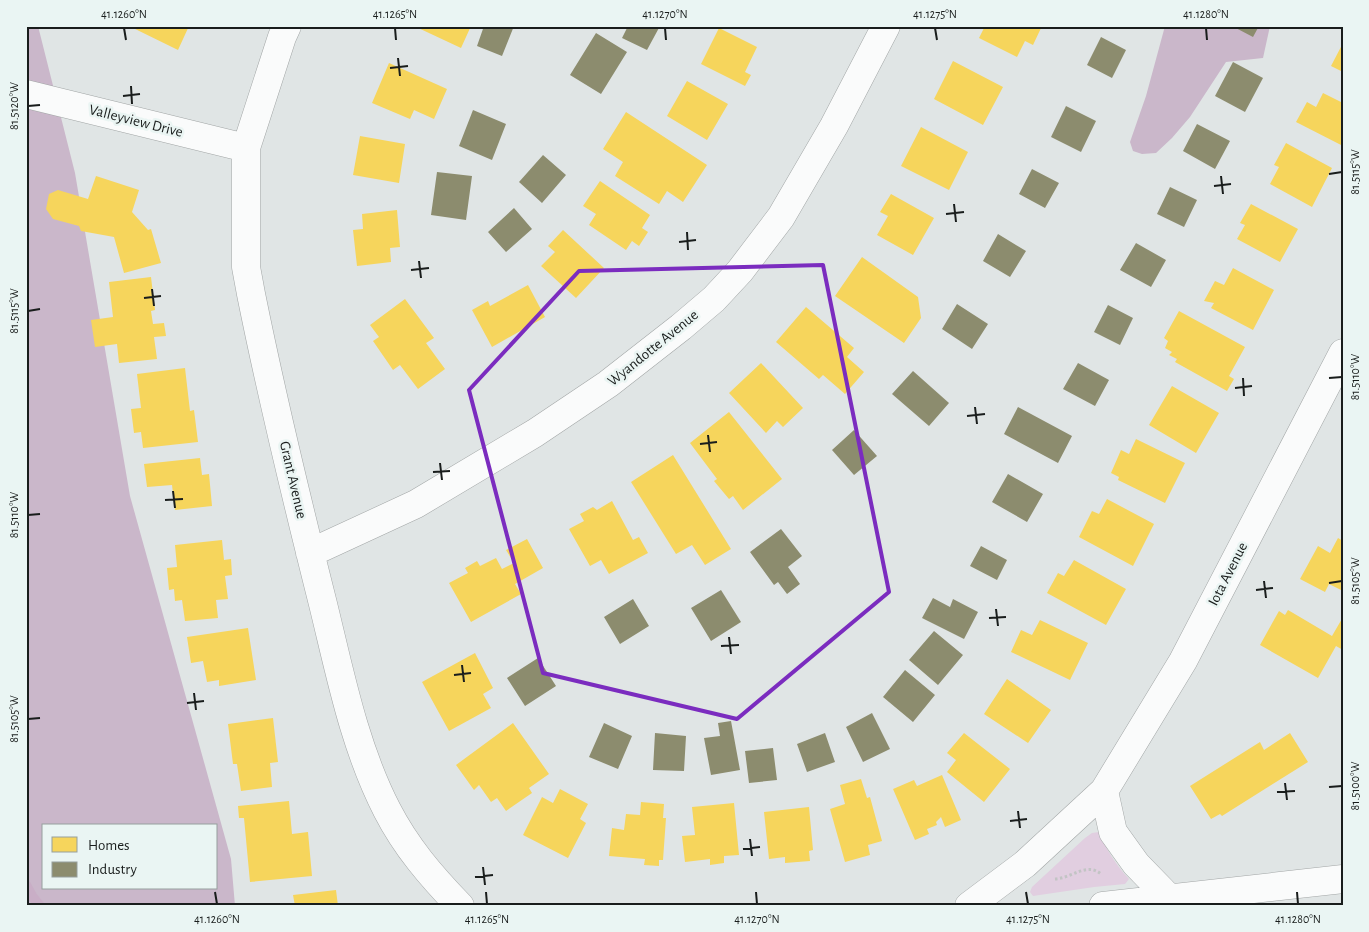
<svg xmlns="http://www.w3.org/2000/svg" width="1369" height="932" viewBox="0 0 1369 932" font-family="'Alegreya Sans',sans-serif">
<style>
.green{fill:#e1cee0}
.forest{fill:#cab7ca;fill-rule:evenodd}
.homes{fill:#f6d55c}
.industry{fill:#8c8c6e}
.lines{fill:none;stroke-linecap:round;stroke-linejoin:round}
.stream{stroke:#c9aec6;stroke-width:10}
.minor-casing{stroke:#a2a6a6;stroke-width:29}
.path{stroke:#c2c4c4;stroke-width:3;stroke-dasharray:2.5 2.5;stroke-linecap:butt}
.minor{stroke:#fafbfb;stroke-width:28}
.marked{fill:none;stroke:#7b2cbf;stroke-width:4;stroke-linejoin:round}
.ticks{fill:none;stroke:#191d1c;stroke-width:2}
.labels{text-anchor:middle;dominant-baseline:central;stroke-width:5;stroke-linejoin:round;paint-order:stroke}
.street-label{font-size:15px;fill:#191d1c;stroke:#eaf5f3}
.neatline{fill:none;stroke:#191d1c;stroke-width:2}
.ticks-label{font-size:12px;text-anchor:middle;fill:#191d1c}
</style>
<rect width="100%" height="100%" fill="#e0e5e5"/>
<path class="green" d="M 1099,832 C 1106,849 1116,865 1129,879 L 1125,884 L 1094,887 L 1033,896 L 1030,892 L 1032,887 L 1085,838 L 1092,833 Z"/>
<path class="forest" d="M 26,26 L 38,26 L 75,173 L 130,496 L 231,859 L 235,906 L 26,906 ZM 44,826 L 216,826 L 216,888 L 44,888 Z
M 1165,26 L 1270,26 L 1263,58 L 1226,62 L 1190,117 L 1172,138 L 1156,153 L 1142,154 L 1133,151 L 1130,142 L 1146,96 Z"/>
<path class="homes" d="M 129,26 L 189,26 L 178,50 Z
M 414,26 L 471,26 L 461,48 Z
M 985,26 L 1042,26 L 1033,45 L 1025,41 L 1017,57 L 979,38 Z
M 719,28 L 757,47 L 745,72 L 751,75 L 745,86 L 701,64 Z
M 1343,43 L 1343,72 L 1331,66 Z
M 953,61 L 1003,87 L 983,125 L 934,99 Z
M 389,63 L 447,89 L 434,119 L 414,110 L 410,119 L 372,103 Z
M 687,81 L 728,104 L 707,140 L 667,116 Z
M 1323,93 L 1343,103 L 1343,146 L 1296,122 L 1307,102 L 1316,107 Z
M 626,112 L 707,165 L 683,202 L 667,191 L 659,204 L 615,176 L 623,162 L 603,149 Z
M 921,127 L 968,152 L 949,190 L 901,166 Z
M 360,136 L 405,144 L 399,183 L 353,175 Z
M 1286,143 L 1332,168 L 1312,207 L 1270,184 L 1279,167 L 1274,165 Z
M 96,176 L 139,190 L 132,212 L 148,230 L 151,229 L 161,263 L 124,273 L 114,237 L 81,231 L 79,226 L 53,219 L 46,209 L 49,194 L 58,190 L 88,199 Z
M 600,181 L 650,215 L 642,228 L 648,232 L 639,246 L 632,241 L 626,250 L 589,225 L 596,214 L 583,206 Z
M 891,194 L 934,218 L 913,255 L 877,235 L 888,216 L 880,212 Z
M 1251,204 L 1298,229 L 1280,262 L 1237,239 L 1245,225 L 1240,223 Z
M 397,210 L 400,247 L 390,248 L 391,262 L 357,266 L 353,230 L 363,229 L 362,214 Z
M 563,230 L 604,268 L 576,298 L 541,266 L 555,252 L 548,246 Z
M 862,257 L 918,297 L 921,318 L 904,343 L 835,296 Z
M 1233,268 L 1274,290 L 1253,330 L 1211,308 L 1214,303 L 1204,301 L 1215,281 L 1224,285 Z
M 151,277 L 155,310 L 151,311 L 153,324 L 164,323 L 166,336 L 154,337 L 157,359 L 119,363 L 117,344 L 95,347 L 91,320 L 113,317 L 109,282 Z
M 528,285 L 545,317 L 492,347 L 472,310 L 488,301 L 490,306 Z
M 405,299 L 434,338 L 426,343 L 445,369 L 418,389 L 400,365 L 393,370 L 373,341 L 379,337 L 370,325 Z
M 806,307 L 854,348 L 847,357 L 864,372 L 845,394 L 823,375 L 819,379 L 776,342 Z
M 1179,311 L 1245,347 L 1229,376 L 1234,379 L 1227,391 L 1175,362 L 1177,359 L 1169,355 L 1172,352 L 1165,348 L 1168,341 L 1164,338 Z
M 761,363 L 803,408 L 783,427 L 777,421 L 766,433 L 729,393 Z
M 185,368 L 190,411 L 194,410 L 198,442 L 143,448 L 141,432 L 134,433 L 131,409 L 141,408 L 137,374 Z
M 1172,386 L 1219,413 L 1196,453 L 1149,425 Z
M 729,412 L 782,479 L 743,510 L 733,496 L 729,499 L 714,481 L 717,479 L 690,443 Z
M 1136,439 L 1185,463 L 1165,503 L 1118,480 L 1119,477 L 1111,473 L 1121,450 L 1129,454 Z
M 673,455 L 731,549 L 705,565 L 692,545 L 676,554 L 631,482 Z
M 200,458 L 202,475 L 209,474 L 212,506 L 175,510 L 172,485 L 147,487 L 144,464 Z
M 1107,499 L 1154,524 L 1133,566 L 1079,537 L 1092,511 L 1099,514 Z
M 612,501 L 633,540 L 639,537 L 648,553 L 609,574 L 601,560 L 590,566 L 569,529 L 584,521 L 580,514 L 593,507 L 597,510 Z
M 1338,538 L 1343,541 L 1343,591 L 1329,584 L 1325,592 L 1300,579 L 1318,546 L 1330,553 Z
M 527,539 L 543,568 L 515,584 L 521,594 L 471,622 L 449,583 L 468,573 L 465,568 L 477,561 L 480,566 L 496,558 L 502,569 L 514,563 L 506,550 Z
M 222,540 L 224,560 L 231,559 L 232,575 L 225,576 L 228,599 L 216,600 L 218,618 L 185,621 L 182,600 L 175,601 L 174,589 L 169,590 L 167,568 L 177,567 L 175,545 Z
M 1074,560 L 1126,589 L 1106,625 L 1047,593 L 1058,573 L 1064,576 Z
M 1288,610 L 1332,636 L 1343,617 L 1343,650 L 1336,646 L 1318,678 L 1260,645 L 1279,611 L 1285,615 Z
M 1040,620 L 1088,643 L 1070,680 L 1011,652 L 1021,630 L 1032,635 Z
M 248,628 L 256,680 L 219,686 L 219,680 L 207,682 L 203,661 L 191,663 L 187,637 Z
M 475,653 L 493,688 L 483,694 L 491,708 L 449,731 L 422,682 Z
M 1007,679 L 1051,710 L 1028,743 L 984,714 Z
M 273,718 L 278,762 L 270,763 L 272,787 L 241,791 L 237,764 L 233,764 L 228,724 Z
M 513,723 L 549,774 L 529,788 L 532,793 L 506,811 L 497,798 L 491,802 L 479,785 L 474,790 L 456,765 Z
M 964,733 L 1010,769 L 984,802 L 947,772 L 956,760 L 947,753 Z
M 1290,733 L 1308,762 L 1222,816 L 1220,814 L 1211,819 L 1190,786 L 1260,742 L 1264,750 Z
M 942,775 L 961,820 L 945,827 L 941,817 L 936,822 L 937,825 L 927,829 L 929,834 L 915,840 L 893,789 L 914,780 L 917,786 Z
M 861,779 L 867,798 L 870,797 L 882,841 L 868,845 L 870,855 L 845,862 L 830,809 L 845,804 L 840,785 Z
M 560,789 L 588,804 L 580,819 L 586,823 L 568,858 L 523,835 L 542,797 L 553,803 Z
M 289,801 L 292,834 L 308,832 L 312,876 L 250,882 L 244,818 L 239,818 L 238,806 Z
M 641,802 L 664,804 L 663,818 L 666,818 L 663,860 L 659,860 L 659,866 L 644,865 L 645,859 L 609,856 L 612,828 L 624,830 L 626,814 L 640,815 Z
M 734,803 L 739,855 L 724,856 L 724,863 L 710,865 L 710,859 L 685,862 L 682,836 L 695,835 L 692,807 Z
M 809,807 L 813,850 L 809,851 L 810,861 L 785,863 L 785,857 L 769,859 L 764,812 Z
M 336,890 L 338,906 L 295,906 L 293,895 Z"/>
<path class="industry" d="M 484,26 L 514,26 L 502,56 L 477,46 Z
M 628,26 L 660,26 L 647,50 L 622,38 Z
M 1232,26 L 1259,26 L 1253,37 Z
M 596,33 L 627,52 L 601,94 L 570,75 Z
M 1101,37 L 1126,50 L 1112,78 L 1087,65 Z
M 1233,62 L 1263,78 L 1245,112 L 1215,96 Z
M 1066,106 L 1096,121 L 1081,152 L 1051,137 Z
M 473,110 L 506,124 L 492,160 L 459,146 Z
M 1197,124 L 1230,141 L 1215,169 L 1183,151 Z
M 543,155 L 566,175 L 542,203 L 519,182 Z
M 1032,169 L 1059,183 L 1045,208 L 1019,194 Z
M 437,172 L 472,176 L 466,220 L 431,215 Z
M 1170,187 L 1197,200 L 1184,227 L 1157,214 Z
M 514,208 L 532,229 L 506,252 L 488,232 Z
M 998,234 L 1026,251 L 1010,277 L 983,261 Z
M 1136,243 L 1166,260 L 1151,287 L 1120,270 Z
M 957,304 L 988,324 L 972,349 L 942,329 Z
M 1108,305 L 1133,318 L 1120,345 L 1094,332 Z
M 1078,363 L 1109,380 L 1095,406 L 1063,389 Z
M 913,371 L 949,403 L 929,426 L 892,394 Z
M 1018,407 L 1072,436 L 1058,463 L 1004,434 Z
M 854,430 L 877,456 L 854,475 L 832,450 Z
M 1008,474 L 1043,494 L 1027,522 L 992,502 Z
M 781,529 L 802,556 L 788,567 L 800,584 L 787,594 L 778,582 L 774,585 L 750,552 Z
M 981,546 L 1007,560 L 997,580 L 970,566 Z
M 721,590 L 741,622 L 711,641 L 691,608 Z
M 933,598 L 950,607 L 953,599 L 978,612 L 964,639 L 922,618 Z
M 633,599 L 649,626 L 620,644 L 604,617 Z
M 934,631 L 963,655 L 938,685 L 909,660 Z
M 538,658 L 556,686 L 525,706 L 507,678 Z
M 905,670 L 935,695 L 913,722 L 883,697 Z
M 872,713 L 890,749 L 863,762 L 846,727 Z
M 731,721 L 740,770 L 711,775 L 704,738 L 720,736 L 718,723 Z
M 604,723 L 632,736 L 618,769 L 589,757 Z
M 655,733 L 686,736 L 684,771 L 653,770 Z
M 825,733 L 835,762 L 807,772 L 797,744 Z
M 773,748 L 777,780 L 749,783 L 745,751 Z"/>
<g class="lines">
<path class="stream" d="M 26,885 L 32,896 L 40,906"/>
<g class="minor-casing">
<path id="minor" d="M 287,26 L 282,37 L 246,148 L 246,267 L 251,294 C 272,398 297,501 323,604 C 340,673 354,746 387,810 C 406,847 431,876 460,906
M 26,94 L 246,148
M 310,553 L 416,504 L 535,433 L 608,384 L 681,327 L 714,299 L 740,271 L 781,217 L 834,126 L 886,26
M 1104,791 L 1113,832 L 1136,864 L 1169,898
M 969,906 L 1025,864 L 1104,791 L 1183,661 L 1343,353
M 1103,906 L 1343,879"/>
</g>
<path class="path" d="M 1055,879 C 1072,878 1088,861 1102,875"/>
<use href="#minor" class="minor"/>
</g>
<path class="marked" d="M 823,265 L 889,592 L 737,719 L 543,673 L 469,390 L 579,271 Z"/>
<path class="ticks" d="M 124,28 L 126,40M 395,28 L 396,40M 665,28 L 666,40M 935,28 L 937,40M 1206,28 L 1207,40M 398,58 L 400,76M 390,68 L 408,66M 131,86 L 132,104M 123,96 L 140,94M 28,106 L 40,105M 1329,174 L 1342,172M 1221,176 L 1223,194M 1214,186 L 1231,184M 954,204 L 956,222M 946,214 L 964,212M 687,232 L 688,250M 679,242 L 696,240M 419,261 L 421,278M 411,270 L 429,268M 152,289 L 154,306M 144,298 L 161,296M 28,311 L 40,309M 1243,378 L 1244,396M 1329,378 L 1342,377M 1235,388 L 1252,386M 975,407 L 977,424M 967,416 L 985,414M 708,435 L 710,452M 700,444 L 717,442M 440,463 L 442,480M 433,472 L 450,471M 173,491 L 175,508M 165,500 L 183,499M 28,515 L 40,514M 1264,581 L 1266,598M 1329,583 L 1342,581M 1256,590 L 1273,588M 996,609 L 998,626M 989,618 L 1006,617M 729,637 L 731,654M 721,646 L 739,645M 462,665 L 464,682M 454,675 L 471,673M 194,693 L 196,710M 187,703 L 204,701M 28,719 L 40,718M 1285,783 L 1287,800M 1329,787 L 1342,786M 1277,792 L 1295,791M 1018,811 L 1020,828M 1010,821 L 1027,819M 750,839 L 752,856M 743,849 L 760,847M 483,867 L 485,885M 475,877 L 493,875M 215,892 L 217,904M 486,892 L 487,904M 756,892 L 757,904M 1026,892 L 1028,904M 1297,892 L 1298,904"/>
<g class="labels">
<g class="street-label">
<text transform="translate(136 121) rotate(14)">Valleyview Drive</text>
<text transform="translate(653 348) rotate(-39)">Wyandotte Avenue</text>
<text transform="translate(293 480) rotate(77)">Grant Avenue</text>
<text transform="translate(1228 574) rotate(-63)">Iota Avenue</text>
</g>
</g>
<rect width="1369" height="932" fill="none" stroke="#eaf5f3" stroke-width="55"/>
<rect x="42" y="824" width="175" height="65" fill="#eaf5f3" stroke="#969f9d"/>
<rect x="52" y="837" width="25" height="15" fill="#f6d55c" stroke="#969f9d"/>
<text x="88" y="850" font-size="15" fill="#191d1c">Homes</text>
<rect x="52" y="862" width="25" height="15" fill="#8c8c6e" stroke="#969f9d"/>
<text x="88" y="874" font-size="15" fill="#191d1c">Industry</text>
<rect x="28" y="28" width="1314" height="876" class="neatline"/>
<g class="ticks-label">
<text x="124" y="18">41.1260°N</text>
<text x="395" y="18">41.1265°N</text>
<text x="665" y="18">41.1270°N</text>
<text x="935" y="18">41.1275°N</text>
<text x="1206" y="18">41.1280°N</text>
<text transform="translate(14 106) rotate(-90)" y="4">81.5120°W</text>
<text transform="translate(1355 172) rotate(-90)" y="4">81.5115°W</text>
<text transform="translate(14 311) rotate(-90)" y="4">81.5115°W</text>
<text transform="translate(1355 377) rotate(-90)" y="4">81.5110°W</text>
<text transform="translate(14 515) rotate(-90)" y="4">81.5110°W</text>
<text transform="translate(1355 581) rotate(-90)" y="4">81.5105°W</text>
<text transform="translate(14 719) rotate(-90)" y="4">81.5105°W</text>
<text transform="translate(1355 786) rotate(-90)" y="4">81.5100°W</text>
<text x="217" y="923">41.1260°N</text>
<text x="487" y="923">41.1265°N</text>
<text x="757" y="923">41.1270°N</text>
<text x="1028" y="923">41.1275°N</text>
<text x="1298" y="923">41.1280°N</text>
</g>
</svg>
